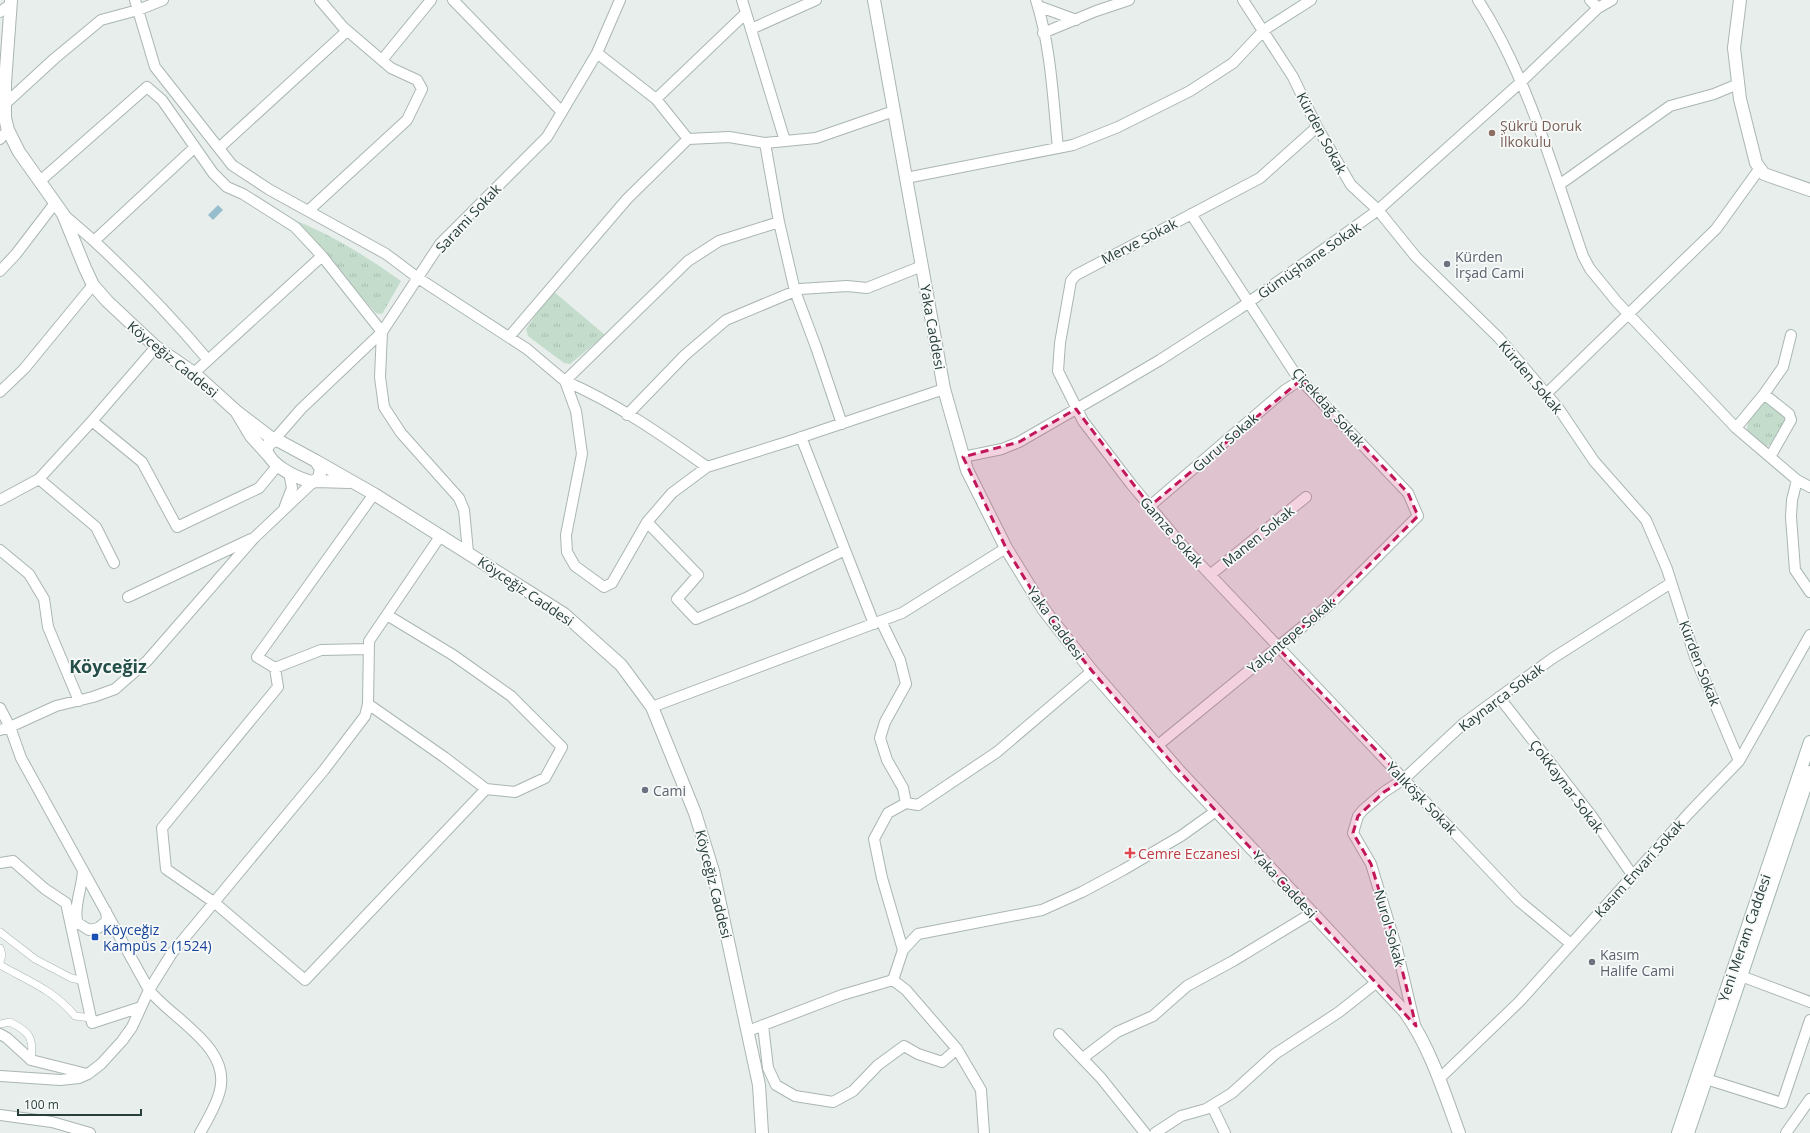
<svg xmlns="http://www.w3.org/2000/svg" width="1810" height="1133" viewBox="0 0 1810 1133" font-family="'Open Sans',sans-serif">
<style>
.grass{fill:url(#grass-tufts)}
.water{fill:#96becc}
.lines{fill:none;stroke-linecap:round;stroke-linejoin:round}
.pedestrian-casing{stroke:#aab6b3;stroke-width:8}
.minor-casing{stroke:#aab6b3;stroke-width:12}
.tertiary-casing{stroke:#aab6b3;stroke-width:14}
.secondary-casing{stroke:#a3b5b1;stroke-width:14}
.pedestrian{stroke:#fff;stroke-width:7}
.minor{stroke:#fff;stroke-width:10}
.tertiary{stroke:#fff;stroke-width:12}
.secondary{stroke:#fff;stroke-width:12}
.marked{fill:#c2185b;fill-opacity:0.2;stroke:#c2185b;stroke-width:3;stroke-dasharray:8 5;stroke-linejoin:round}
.education-dot{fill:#8d6e63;stroke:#f7faf9;stroke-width:1.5}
.worship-dot{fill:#6b7280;stroke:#f7faf9;stroke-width:1.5}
.health-dot{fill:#e0444e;stroke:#f7faf9;stroke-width:1.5}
.transit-dot{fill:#1a4fb4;stroke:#f7faf9;stroke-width:1.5}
.labels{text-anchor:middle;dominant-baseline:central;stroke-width:3.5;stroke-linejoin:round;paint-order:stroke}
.education-label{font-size:14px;fill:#785e54;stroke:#f7faf9;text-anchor:start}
.street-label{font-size:14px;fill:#273e3b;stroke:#f7faf9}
.worship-label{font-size:14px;fill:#5b616d;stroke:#f7faf9;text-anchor:start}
.health-label{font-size:14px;fill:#be3a42;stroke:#f7faf9;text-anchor:start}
.transit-label{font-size:14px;fill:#164399;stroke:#f7faf9;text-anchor:start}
.district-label{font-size:18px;font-weight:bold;fill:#254f49;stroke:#f7faf9}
</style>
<defs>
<pattern id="grass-tufts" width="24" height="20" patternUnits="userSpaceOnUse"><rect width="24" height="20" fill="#c3dccc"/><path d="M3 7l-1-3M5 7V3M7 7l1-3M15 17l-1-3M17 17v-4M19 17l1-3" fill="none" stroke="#a8beb0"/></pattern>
</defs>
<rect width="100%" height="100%" fill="#e7eeeb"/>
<path class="grass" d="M 292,219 C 332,235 366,256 401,281 L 382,314 L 376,313 Z
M 553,291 L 605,335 L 570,364 L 564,363 L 528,336 L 526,329 Z
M 1762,401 C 1772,402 1785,412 1787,422 L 1772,444 L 1765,447 L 1747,430 L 1748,421 Z"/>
<path class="water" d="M 218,205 L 223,210 L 213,220 L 208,215 Z"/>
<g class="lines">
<g class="pedestrian-casing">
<path id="pedestrian" d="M 0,932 L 35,959 L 71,978 L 84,981
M 0,948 L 2,955 L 0,962
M 0,965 C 28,981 54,990 75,1016 L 91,1018
M 0,1024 L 10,1022 C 30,1032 34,1038 31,1060"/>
</g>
<g class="minor-casing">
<path id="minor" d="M 135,0 L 155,67 L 232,165 L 270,190 L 386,254 L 418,278 L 527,349 L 565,381 L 576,411 L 582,454 L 566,535 L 567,552 L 575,566 L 604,587 L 612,583 L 647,522 L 672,493 L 707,467 L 787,442 L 944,389
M 453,0 L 562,112
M 742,0 L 746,13
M 1036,0 C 1051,47 1053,99 1058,148
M 1243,0 L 1293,77 L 1317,127 L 1351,185 L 1378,210 L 1416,257 L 1499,338 L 1559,409 L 1594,461 L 1646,520 L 1667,569 L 1695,657 L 1739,761
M 1478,0 C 1527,75 1554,172 1583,256 L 1590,269 L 1617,302 L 1736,428 L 1797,480 L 1810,487
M 1590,0 L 1598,8
M 1038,6 L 1076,20
M 0,12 L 11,4
M 751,29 L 816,0
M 1043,33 L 1096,11 L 1129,0
M 597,53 L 656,99 L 688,139
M 382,60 L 431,0
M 656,99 L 746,13 L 785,141
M 5,104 L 54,59 L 101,20 L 138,10 L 163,0
M 1317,127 L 1260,178 L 1076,275 L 1071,281 L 1060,343 L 1058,371 L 1083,421 L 1131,484 L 1182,545 L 1519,901 L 1571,944
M 0,139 L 8,130
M 765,143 L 816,138 L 894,111
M 219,148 L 347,31
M 906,178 L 1073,145 L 1118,127 L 1190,91 L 1233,63 L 1264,30 L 1311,0
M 40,181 L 147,87 L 162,100 L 213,173 L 227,187 L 243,194 L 295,227 L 322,256
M 1559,185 L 1670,106 L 1714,94 L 1738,84
M 308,211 L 407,120 L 422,89 L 417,80 L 391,68 L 343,27 L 320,0
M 63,214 L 94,241 L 194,148
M 779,222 L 795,291 L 816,347 L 842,424
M 94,241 C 135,279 172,317 208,360
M 0,271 L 16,254 L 55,203
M 509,337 L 627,199 L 688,139 L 729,137 L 765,143 L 779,222 L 719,241 L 688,261 L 565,381 C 616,403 662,435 707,467
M 156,347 L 92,421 L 142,462 L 177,527 L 259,488 L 278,465
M 194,373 L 322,256 L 382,332 L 380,377 L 384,407 L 401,433 L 459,498 L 464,510 L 468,552
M 0,392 L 24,369 L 93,285
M 1546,394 L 1716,229 L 1760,168
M 1764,394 L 1789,414 L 1791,420 L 1770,457
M 627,415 L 685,355 L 726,320 L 800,289 L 847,286 L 867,288 L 922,266
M 1736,428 L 1764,394 L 1783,367 L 1791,335
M 274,440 L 301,409 L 382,332 L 440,244 L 547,137 L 597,53 L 620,0
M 963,457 L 1002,449 L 1019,442 L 1109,390 L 1160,360 L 1239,309 L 1327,247 L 1378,210 L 1521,82 L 1598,8 L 1612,0
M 39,479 L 96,527 L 114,563
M 1797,480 L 1792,500 L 1791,517 L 1795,570 L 1810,592
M 0,500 L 39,479 L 92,421
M 285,506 L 292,488 L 289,472
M 1150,506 L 1285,390 L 1301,380
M 647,522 L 698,575 L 677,599 L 696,619 L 748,597 L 845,550 L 801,437
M 0,550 L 29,574 L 44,599 L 48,627 L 79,701
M 845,550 L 874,624
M 1210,575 L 1306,497
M 128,597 L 251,539
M 881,621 L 900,660 L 906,684 L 885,722 L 880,738 L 887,760 L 903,788 L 906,803 L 888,813 L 874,839 L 882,878 L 903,950
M 368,649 L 321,650 L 275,668 L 257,657 L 374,494
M 275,668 L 278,687 L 162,828 L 166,869 L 215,903 L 305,980 L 486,789
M 1499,697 L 1591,815 L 1633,876
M 368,704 L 444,757 L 486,789 L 515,792 L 545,778 L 562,747 L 511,696 L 453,655 L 387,615
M 652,707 L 902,613 L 1006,548
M 0,708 L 10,727 L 0,730
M 1157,746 L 1329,605 L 1418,516 L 1408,493 L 1296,375 L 1191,214
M 906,803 L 918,805 L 997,752 L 1092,671
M 0,863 L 13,861 L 45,889 L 66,903 L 92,1023 L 141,1007
M 83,870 C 83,885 72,911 78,923 L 89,930 L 98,928 L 107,921 L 106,911
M 1741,976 L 1810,1002
M 893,980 L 903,950 L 918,934 L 1042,910 L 1082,892 L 1123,870 L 1181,836 L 1216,811
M 763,1025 L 768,1068 L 776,1085 L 795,1096 L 833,1102 L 853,1091 L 878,1065 L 904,1046 L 918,1054 L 942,1062 L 957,1049
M 1415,1025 L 1397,949 L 1371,864 L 1353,833 L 1358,816 L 1363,810 L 1384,792 L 1404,779 L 1464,723 L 1553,658 L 1671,583
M 748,1031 L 842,995 L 893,980 L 906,990 L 957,1049 L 981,1090 L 984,1133
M 0,1034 L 7,1038 L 31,1060 L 87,1074
M 1059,1034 L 1101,1078 L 1145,1133
M 1083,1058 L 1117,1032 L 1153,1016 L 1187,986 L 1233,961 L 1312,913
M 0,1076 L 60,1080 L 79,1078 L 88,1074 L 101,1064 L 122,1041 L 132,1027 L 149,990 L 172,953 L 324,770 L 365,716 L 368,704 L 369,641 L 441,535
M 1439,1079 L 1519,1002 L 1689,813 L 1739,761 L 1810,635
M 1706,1079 L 1782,1103 L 1810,1020
M 1212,1106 L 1225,1133
M 0,1115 L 52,1122 L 90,1133
M 200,1133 C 207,1121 215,1107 219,1094 C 234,1048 173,1020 149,990 L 21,758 L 10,727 L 56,706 L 93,697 L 115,689 L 147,661 L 254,538 L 313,482
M 1155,1133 L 1181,1116 L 1206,1109 L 1232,1093 L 1275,1054 L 1339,1012 L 1377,982
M 1786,1133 L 1810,1099"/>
</g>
<g class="tertiary-casing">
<path id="tertiary" d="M 11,0 L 5,83 L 5,118 L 8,130 L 19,152 L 63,214 L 85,268 L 93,285 L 107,301 L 156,347 L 194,373 L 236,411
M 874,0 L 944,389 L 967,470 L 1006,548 L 1044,610 L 1092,671 L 1179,771 L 1405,1012 C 1430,1047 1444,1092 1459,1133
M 1740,0 L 1734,48 L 1740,99 L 1756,163 L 1764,174 L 1810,190
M 274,440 L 279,441 L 316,461 L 321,469 L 319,478 L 313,482 L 308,481 C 293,476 272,466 266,450 L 269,444 Z
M 269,456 L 251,436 L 236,411 L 274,440
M 316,461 L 374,494 L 564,614 L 621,665 L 652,707 L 695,813 L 713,871 L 759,1085 L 762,1133
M 316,481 L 349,482"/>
</g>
<g class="secondary-casing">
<path id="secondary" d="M 1678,1133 L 1810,742
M 1688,1133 L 1810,772"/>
</g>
<use href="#pedestrian" class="pedestrian"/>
<use href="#minor" class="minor"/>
<use href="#tertiary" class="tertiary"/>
<use href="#secondary" class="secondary"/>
</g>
<path class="marked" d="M 1301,380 L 1408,493 L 1418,516 L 1329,605 L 1278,648 L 1404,779 L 1384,792 L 1358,816 L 1353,833 L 1371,864 L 1397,949 L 1416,1026 L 1179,771 L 1092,671 L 1044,610 L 1006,548 L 963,457 L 1019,442 L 1076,409 L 1150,506 Z"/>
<circle class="education-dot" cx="1492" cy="133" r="4"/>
<g class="worship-dot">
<circle cx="1447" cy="264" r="4"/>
<circle cx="645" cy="790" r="4"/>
<circle cx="1592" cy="962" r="4"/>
</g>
<path class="health-dot" d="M1128 847h4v4h4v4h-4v4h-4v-4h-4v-4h4z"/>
<rect class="transit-dot" x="91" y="933" width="8" height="8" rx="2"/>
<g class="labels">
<g class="education-label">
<text x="1500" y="125">Şükrü Doruk<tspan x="1500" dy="16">İlkokulu</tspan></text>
</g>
<g class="street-label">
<text transform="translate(1322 133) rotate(62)">Kürden Sokak</text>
<text transform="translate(468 218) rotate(-47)">Sarami Sokak</text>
<text transform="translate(1139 241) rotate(-27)">Merve Sokak</text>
<text transform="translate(1309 260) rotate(-35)">Gümüşhane Sokak</text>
<text transform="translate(933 327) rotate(80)">Yaka Caddesi</text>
<text transform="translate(173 359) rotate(39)">Köyceğiz Caddesi</text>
<text transform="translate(1531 377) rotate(50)">Kürden Sokak</text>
<text transform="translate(1329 407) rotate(48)">Çiçekdağ Sokak</text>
<text transform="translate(1225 442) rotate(-41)">Gurur Sokak</text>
<text transform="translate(1172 532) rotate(49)">Gamze Sokak</text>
<text transform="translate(1258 536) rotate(-39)">Manen Sokak</text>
<text transform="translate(526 591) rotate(34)">Köyceğiz Caddesi</text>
<text transform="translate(1056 623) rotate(54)">Yaka Caddesi</text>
<text transform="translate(1291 635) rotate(-40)">Yalçıntepe Sokak</text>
<text transform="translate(1700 663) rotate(69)">Kürden Sokak</text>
<text transform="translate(1501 697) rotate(-37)">Kaynarca Sokak</text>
<text transform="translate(1567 786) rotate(53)">ÇokKaynar Sokak</text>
<text transform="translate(1422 798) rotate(46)">Yalıköşk Sokak</text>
<text transform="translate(1639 868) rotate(-48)">Kasım Envari Sokak</text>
<text transform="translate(714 884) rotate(76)">Köyceğiz Caddesi</text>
<text transform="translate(1285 884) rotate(47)">Yaka Caddesi</text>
<text transform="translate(1390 928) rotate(74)">Nurol Sokak</text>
<text transform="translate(1744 938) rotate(-71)">Yeni Meram Caddesi</text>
</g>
<g class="worship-label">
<text x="1455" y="256">Kürden<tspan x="1455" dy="16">İrşad Cami</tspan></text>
<text x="653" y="790">Cami</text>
<text x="1600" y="954">Kasım<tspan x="1600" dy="16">Halife Cami</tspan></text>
</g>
<g class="health-label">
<text x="1138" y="853">Cemre Eczanesi</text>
</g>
<g class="transit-label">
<text x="103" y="929">Köyceğiz<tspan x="103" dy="16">Kampüs 2 (1524)</tspan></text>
</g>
<g class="district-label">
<text x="108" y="666">Köyceğiz</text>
</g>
</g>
<path d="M18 1109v6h123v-6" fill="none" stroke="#273e3b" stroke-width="2"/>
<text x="24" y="1109" font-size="12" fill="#273e3b" stroke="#f7faf9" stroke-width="3" paint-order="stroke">100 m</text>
</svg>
